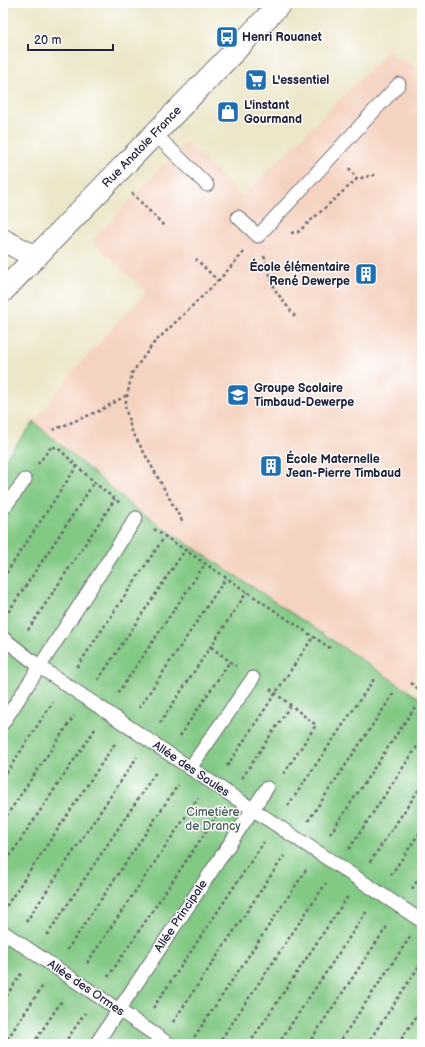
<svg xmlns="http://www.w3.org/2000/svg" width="425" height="1047" viewBox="0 0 425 1047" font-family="'Balsamiq Sans',sans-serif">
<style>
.built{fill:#f5d3c1}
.green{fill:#82c984;stroke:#527660}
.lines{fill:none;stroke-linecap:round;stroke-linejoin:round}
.service-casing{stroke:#69676d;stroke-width:15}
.minor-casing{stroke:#69676d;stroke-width:24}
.secondary-casing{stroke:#69676d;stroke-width:24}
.path{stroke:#69676d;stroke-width:2.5;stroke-dasharray:3 3;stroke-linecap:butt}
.service{stroke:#fff;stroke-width:13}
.minor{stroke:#fff;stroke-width:22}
.secondary{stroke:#fff;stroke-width:22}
.labels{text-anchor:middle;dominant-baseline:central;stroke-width:3;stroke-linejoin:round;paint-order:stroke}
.poi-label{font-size:12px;font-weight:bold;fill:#22223b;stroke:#fff;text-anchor:start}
.street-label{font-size:12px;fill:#22223b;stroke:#fff}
.park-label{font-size:12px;fill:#445c55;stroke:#fff}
</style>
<rect width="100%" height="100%" fill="#fff"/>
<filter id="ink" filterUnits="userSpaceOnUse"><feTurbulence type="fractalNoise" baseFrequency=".025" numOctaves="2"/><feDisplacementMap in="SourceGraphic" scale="8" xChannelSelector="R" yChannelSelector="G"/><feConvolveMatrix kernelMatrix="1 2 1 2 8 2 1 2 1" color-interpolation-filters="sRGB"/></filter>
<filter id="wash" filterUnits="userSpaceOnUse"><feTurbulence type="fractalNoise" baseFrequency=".012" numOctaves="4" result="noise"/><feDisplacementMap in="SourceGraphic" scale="16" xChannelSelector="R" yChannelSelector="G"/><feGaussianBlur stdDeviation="0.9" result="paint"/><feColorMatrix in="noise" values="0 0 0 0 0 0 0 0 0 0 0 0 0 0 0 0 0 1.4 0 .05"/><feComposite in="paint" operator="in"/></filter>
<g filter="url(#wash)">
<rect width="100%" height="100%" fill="#ede6c9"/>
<path class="built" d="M 387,52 L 422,70 L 422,662 L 407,691 L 137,510 L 34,422 L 75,369 L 146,292 L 92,241 L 186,141 L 242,197 Z"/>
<path class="green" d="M 34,422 L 137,510 L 422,700 L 422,1044 L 3,1044 L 3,461 Z"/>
</g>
<g filter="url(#ink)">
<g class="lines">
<g class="service-casing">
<path id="service" d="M 155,134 L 207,185
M 238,217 L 258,236 L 399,84
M 3,509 L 25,480
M 3,638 L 40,667 L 190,768 L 422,921
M 3,723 L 136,518
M 190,768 L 253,678
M 3,932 L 169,1044
M 96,1044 L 267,788"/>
</g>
<g class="minor-casing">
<path id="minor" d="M 3,240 L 35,257
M 27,266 L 281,3"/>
</g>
<g class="secondary-casing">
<path id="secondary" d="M 3,291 L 27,266"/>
</g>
<path class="path" d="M 349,168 L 357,179
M 132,193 L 165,227
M 291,233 L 298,232 L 357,179 L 378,174
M 264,256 L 275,290 L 296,318
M 218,281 L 245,251
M 53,430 L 99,411 L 127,395
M 38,464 L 52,446 L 60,450 L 95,483 L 121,504
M 182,521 L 131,429 L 125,406 L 132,373 L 153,344 L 218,281 L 196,259
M 154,529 L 330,648
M 3,578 L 77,466
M 5,617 L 94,483
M 28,630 L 115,499
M 211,647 L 236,666
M 77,667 L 165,536
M 98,680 L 185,550
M 411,683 L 422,692
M 270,689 L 316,725 L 283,775
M 118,693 L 205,564
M 139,708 L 226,578
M 160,723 L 247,592
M 180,736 L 230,661
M 227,766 L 313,637
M 3,778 L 53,702
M 242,778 L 290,706
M 288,806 L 374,679
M 3,821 L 74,716
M 308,821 L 394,693
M 330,834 L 415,707
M 349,849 L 422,739
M 370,862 L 422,785
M 3,866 L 95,729
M 391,875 L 422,829
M 412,889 L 422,873
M 3,911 L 116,742
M 26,922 L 137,757
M 47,935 L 156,772
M 67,950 L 178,785
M 87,963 L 198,798
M 108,977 L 219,812
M 3,1001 L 23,971
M 153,1008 L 264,842
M 173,1022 L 284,856
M 191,1042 L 306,870
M 4,1044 L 44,984
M 33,1044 L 63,999
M 64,1044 L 85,1013
M 218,1044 L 326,883
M 249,1044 L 348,896
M 278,1044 L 367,911
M 308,1044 L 388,925
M 338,1044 L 410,937
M 367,1044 L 422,962
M 398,1044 L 422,1008"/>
<use href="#service" class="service"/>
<use href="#minor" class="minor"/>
<use href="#secondary" class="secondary"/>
</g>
</g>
<defs>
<g id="bus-square" transform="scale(1.15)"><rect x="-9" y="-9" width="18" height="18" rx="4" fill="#1f6fb2" stroke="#fff"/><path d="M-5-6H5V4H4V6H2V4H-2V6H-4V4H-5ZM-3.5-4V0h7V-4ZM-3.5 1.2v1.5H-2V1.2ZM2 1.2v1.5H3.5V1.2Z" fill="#fff"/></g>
<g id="supermarket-square" transform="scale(1.15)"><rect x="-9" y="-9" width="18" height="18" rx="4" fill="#1f6fb2" stroke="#fff"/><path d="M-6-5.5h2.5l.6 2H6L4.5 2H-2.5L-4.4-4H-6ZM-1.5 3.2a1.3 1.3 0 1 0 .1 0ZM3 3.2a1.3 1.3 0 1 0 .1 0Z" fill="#fff"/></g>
<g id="shop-square" transform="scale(1.15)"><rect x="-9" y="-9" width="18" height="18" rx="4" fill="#1f6fb2" stroke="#fff"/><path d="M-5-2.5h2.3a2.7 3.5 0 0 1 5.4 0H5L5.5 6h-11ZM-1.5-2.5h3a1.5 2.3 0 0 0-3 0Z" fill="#fff"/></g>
<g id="building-square" transform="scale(1.15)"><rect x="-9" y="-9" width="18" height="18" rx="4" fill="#1f6fb2" stroke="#fff"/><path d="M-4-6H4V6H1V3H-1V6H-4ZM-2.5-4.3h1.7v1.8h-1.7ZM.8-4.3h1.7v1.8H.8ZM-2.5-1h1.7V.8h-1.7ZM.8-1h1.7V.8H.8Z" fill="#fff"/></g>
<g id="school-square" transform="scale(1.15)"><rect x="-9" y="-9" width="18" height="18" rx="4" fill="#1f6fb2" stroke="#fff"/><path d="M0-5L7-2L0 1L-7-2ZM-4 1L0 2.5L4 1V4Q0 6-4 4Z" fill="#fff"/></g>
</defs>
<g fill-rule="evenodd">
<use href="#bus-square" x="227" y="37"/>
<use href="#supermarket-square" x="256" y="80"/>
<use href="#shop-square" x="228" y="112"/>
<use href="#building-square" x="366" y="274"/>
<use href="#school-square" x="238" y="395"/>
<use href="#building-square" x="271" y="466"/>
</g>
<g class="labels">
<g class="poi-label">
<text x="242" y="37">Henri Rouanet</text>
<text x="272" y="80">L'essentiel</text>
<text x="244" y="105">L'instant<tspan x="244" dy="14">Gourmand</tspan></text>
<text x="350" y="267" text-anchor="end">École élémentaire<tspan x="350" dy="14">René Dewerpe</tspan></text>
<text x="254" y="388">Groupe Scolaire<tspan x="254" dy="14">Timbaud-Dewerpe</tspan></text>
<text x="286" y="459">École Maternelle<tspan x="286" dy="14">Jean-Pierre Timbaud</tspan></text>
</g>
<g class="street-label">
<text transform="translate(142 147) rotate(-46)">Rue Anatole France</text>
<text transform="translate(191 769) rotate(34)">Allée des Saules</text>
<text transform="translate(181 916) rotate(-56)">Allée Principale</text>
<text transform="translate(86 988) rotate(34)">Allée des Ormes</text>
</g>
<g class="park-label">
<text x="213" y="812">Cimetière<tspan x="213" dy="14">de Drancy</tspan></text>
</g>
</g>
<rect width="425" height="1047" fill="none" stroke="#fff" stroke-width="16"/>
<path d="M28 44v6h85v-6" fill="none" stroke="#22223b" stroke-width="2"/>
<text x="34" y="44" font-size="12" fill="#22223b" stroke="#ffffff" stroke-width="3" paint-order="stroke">20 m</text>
</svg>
